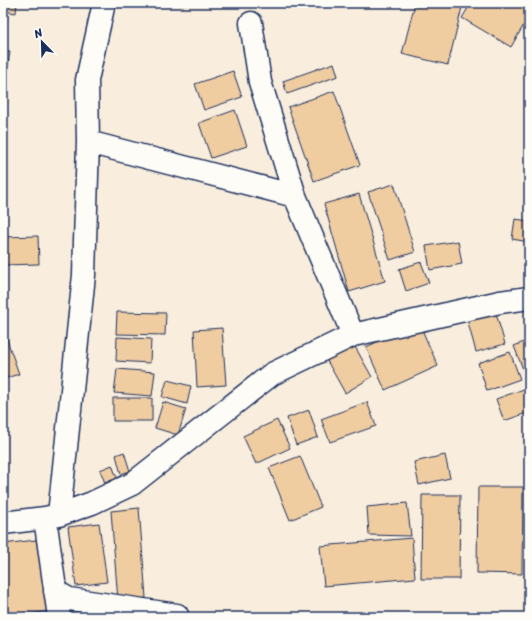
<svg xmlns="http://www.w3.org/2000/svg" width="532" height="620" viewBox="0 0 532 620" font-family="Sriracha,sans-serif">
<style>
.building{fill:#f0cca1;stroke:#1b2f5e}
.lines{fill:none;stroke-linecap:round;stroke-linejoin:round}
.minor-casing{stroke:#1b2f5e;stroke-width:25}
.minor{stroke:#fdfcf7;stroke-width:22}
</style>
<rect width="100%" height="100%" fill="#f9eedd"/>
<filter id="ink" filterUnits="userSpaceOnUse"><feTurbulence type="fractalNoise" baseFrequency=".025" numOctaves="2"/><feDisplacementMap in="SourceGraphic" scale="8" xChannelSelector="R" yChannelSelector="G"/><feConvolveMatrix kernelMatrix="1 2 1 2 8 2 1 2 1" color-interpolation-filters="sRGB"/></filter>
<g filter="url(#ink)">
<path class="building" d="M 3,3 L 17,3 L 16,13 L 3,11 Z
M 415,3 L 463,3 L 448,65 L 402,54 Z
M 471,3 L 529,3 L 529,16 L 511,47 L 462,18 Z
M 3,15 L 7,16 L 5,35 L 3,35 Z
M 3,51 L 10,52 L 6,77 L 3,76 Z
M 334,63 L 338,76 L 287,94 L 283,81 Z
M 233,71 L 242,97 L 204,110 L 195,84 Z
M 334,91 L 360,165 L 314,181 L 288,107 Z
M 235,110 L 247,146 L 211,158 L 199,123 Z
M 529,120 L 529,128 L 525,124 Z
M 394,184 L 415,252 L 390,260 L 368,192 Z
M 359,194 L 385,281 L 349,292 L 324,204 Z
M 515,219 L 529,221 L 529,242 L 512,239 Z
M 38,236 L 39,264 L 3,265 L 3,237 Z
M 458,241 L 462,264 L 430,270 L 426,246 Z
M 421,262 L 429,283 L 406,291 L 399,269 Z
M 495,310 L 505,344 L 476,352 L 467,319 Z
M 117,312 L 166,313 L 165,335 L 116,334 Z
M 419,323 L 438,366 L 385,390 L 366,347 Z
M 222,328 L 226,385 L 197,387 L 194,330 Z
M 5,334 L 19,374 L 3,379 L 3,335 Z
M 117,337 L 151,339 L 150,363 L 116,361 Z
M 529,340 L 529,385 L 514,346 Z
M 353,343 L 372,377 L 345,393 L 326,359 Z
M 510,352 L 520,379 L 487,391 L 478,363 Z
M 117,369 L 155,372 L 152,396 L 114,393 Z
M 167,380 L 191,386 L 187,404 L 162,397 Z
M 524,389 L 529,402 L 529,412 L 504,421 L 496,399 Z
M 113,398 L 152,398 L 152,421 L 113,421 Z
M 163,402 L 186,409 L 178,435 L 155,428 Z
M 367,402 L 376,426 L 330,442 L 321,419 Z
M 309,410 L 318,437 L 296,445 L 287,418 Z
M 277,420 L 290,448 L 256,464 L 243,436 Z
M 124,452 L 130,471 L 121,474 L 116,455 Z
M 445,455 L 450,478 L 419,485 L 414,462 Z
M 300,456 L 321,507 L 290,520 L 269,468 Z
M 112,465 L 117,478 L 105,483 L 100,470 Z
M 478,487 L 523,487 L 522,574 L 477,573 Z
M 422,495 L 460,495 L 459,579 L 421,579 Z
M 407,503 L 411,536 L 369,535 L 367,507 Z
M 139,508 L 146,598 L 118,601 L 111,511 Z
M 99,523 L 107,582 L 76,586 L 68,527 Z
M 412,538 L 415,578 L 324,586 L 320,546 Z
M 44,539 L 52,611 L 3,617 L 3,544 Z"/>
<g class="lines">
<g class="minor-casing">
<path id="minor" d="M 251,23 L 260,82 L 295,196 L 353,335
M 88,142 L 295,196
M 59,515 L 84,275 L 88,142 L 87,80 L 104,3
M 45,518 L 59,617
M 3,523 L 45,518 L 59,515 L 92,503 L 132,484 L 272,374 L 353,335 L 500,302 L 529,298
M 55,591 L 69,599 L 177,615"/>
</g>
<use href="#minor" class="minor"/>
</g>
</g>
<rect width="532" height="620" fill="none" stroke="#fdfcf7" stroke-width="16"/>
<rect x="8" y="8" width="516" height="604" fill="none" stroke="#1b2f5e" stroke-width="1.5" filter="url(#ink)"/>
<g transform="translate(42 42) rotate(337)" stroke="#fdfcf7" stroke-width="3" paint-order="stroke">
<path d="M0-3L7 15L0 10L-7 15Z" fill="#1b2f5e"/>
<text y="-6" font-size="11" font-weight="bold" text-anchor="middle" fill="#1b2f5e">N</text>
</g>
</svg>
